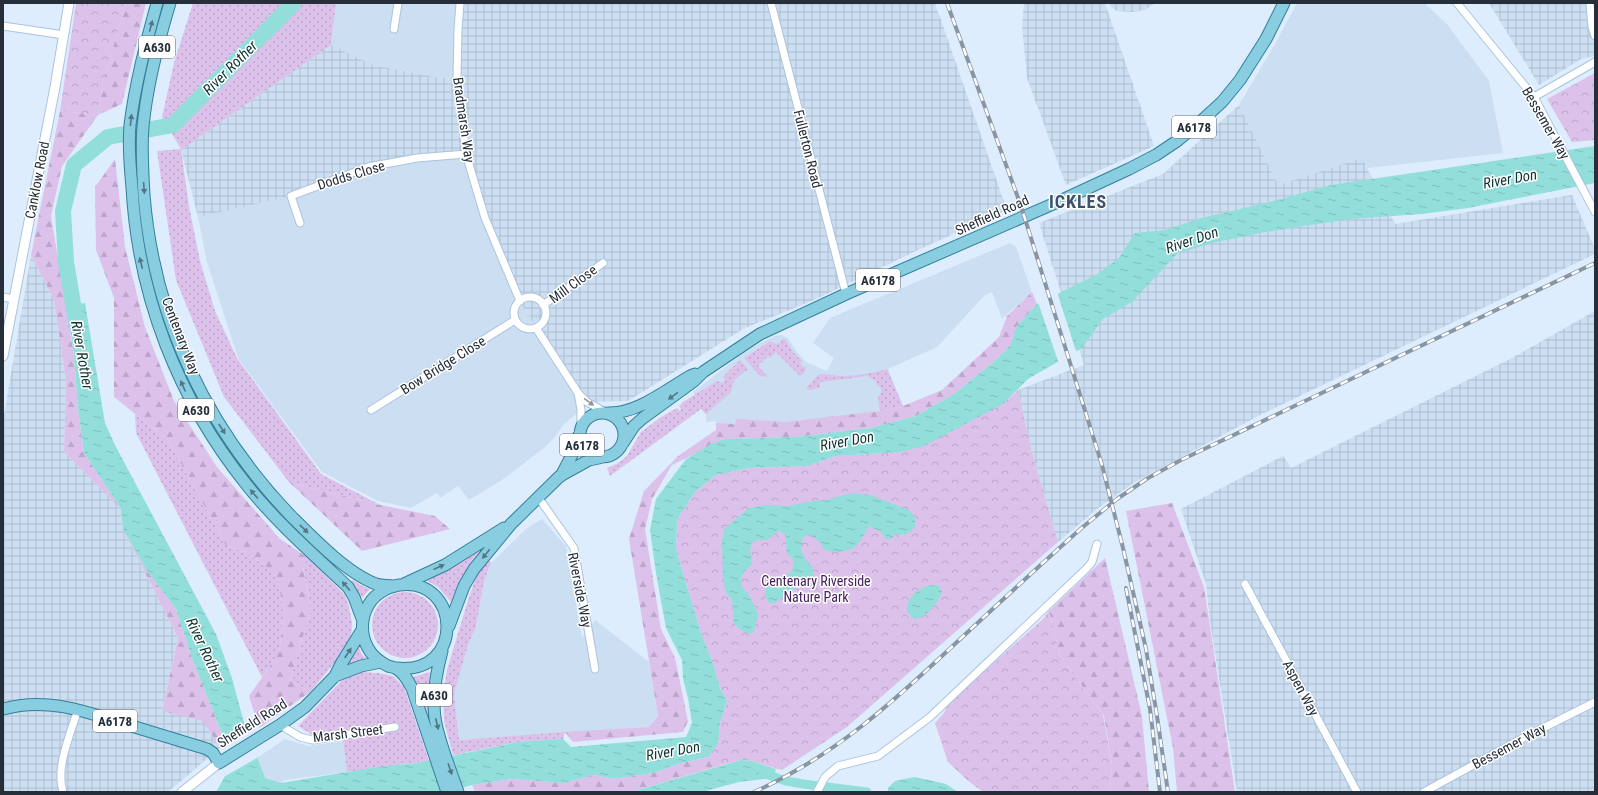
<svg xmlns="http://www.w3.org/2000/svg" width="1598" height="795" viewBox="0 0 1598 795" font-family="'Roboto Condensed',sans-serif">
<style>
.built{fill:#ccdef1}
.industrial{fill:url(#industrial-grid)}
.grass{fill:url(#grass-dots)}
.forest{fill:url(#forest-firs)}
.park{fill:url(#park-crowns)}
.water{fill:url(#water-ripples)}
.pier{fill:#deedfe}
.lines{fill:none;stroke-linecap:round;stroke-linejoin:round}
.canal{stroke:#92deda;stroke-width:9}
.river{stroke:#92deda;stroke-width:16}
.minor-casing{stroke:#abc3de;stroke-width:9}
.tertiary-casing{stroke:#abc3de;stroke-width:11}
.primary-casing{stroke:#337f99;stroke-width:13}
.minor{stroke:#fff;stroke-width:7}
.tertiary{stroke:#fff;stroke-width:9}
.primary{stroke:#89cde1;stroke-width:11}
.rail-casing{stroke:#8995a3;stroke-width:4}
.rail{stroke:#fff;stroke-width:2.5;stroke-dasharray:8;stroke-linecap:butt}
.oneway{fill:#527685}
.oneway2{fill:#92969c}
.labels{text-anchor:middle;dominant-baseline:central;stroke-width:3;stroke-linejoin:round;paint-order:stroke}
.shield{fill:#fff;stroke:#666d74;stroke-width:1}
.shield-label{font-size:13px;font-weight:bold;fill:#252e39}
.street-label{font-size:14px;fill:#252e39;stroke:#fff}
.park-label{font-size:14px;fill:#48205a;stroke:#fff}
.water-label{font-size:15px;font-style:italic;fill:#0e3433;stroke:#fff}
.district-label{font-size:18px;font-weight:bold;letter-spacing:1px;fill:#3e5269;stroke:#fff}
</style>
<defs>
<pattern id="industrial-grid" width="8" height="8" patternUnits="userSpaceOnUse"><rect width="8" height="8" fill="#ccdef1"/><path d="M0 4h8M4 0v8" fill="none" stroke="#afbfcf"/></pattern>
<pattern id="grass-dots" width="8" height="8" patternUnits="userSpaceOnUse"><rect width="8" height="8" fill="#dcc1eb"/><path d="M2 2h.1M6 6h.1" fill="none" stroke="#bda6ca" stroke-width="1.8" stroke-linecap="round"/></pattern>
<pattern id="forest-firs" width="22" height="20" patternUnits="userSpaceOnUse"><rect width="22" height="20" fill="#dcc1eb"/><path d="M5 1l3.5 6h-7zM16 11l3.5 6h-7z" fill="#bda6ca"/></pattern>
<pattern id="park-crowns" width="20" height="18" patternUnits="userSpaceOnUse"><rect width="20" height="18" fill="#dcc1eb"/><path d="M2 6a3 3 0 1 1 6 0M12 15a3 3 0 1 1 6 0" fill="none" stroke="#bda6ca"/></pattern>
<pattern id="water-ripples" width="26" height="14" patternUnits="userSpaceOnUse"><rect width="26" height="14" fill="#92deda"/><path d="M2 4q2-2 4 0t4 0M15 11q2-2 4 0t4 0" fill="none" stroke="#7ebfbc"/></pattern>
</defs>
<rect width="100%" height="100%" fill="#deedfe"/>
<path class="built" d="M 336,3 L 460,3 L 457,77 L 441,78 L 373,65 L 331,45 Z
M 1297,3 L 1424,3 L 1447,24 L 1489,81 L 1503,153 L 1367,168 L 1362,158 L 1278,185 L 1239,105 L 1275,44 Z
M 466,154 L 574,384 L 581,410 L 563,425 L 554,438 L 544,448 L 502,480 L 469,500 L 458,486 L 440,498 L 437,493 L 411,508 L 378,501 L 322,472 L 238,358 L 207,262 L 198,217 L 242,206 L 368,167 Z
M 1010,243 L 1016,247 L 1032,292 L 1002,319 L 992,292 L 985,295 L 937,347 L 888,369 L 903,406 L 880,411 L 766,428 L 716,429 L 716,421 L 706,422 L 706,414 L 701,409 L 693,392 L 741,355 L 757,345 L 774,336 L 782,335 L 788,338 L 797,352 L 806,362 L 827,371 L 834,358 L 813,343 L 830,318 Z
M 542,519 L 566,546 L 582,638 L 595,620 L 649,662 L 658,716 L 649,727 L 459,740 L 454,694 L 468,645 L 476,627 L 484,581 L 491,563 L 527,528 Z
M 285,739 L 308,746 L 343,741 L 347,772 L 285,780 L 281,783 L 265,778 L 257,758 Z"/>
<path class="industrial" d="M 460,3 L 935,3 L 1007,210 L 918,250 L 816,299 L 743,329 L 628,401 L 587,402 L 536,328 L 520,301 L 485,218 L 466,154 L 368,167 L 291,196 L 198,217 L 181,150 L 331,45 L 373,65 L 441,78 L 457,77 Z
M 1024,3 L 1105,3 L 1154,146 L 1066,185 L 1027,78 L 1022,26 Z
M 1109,3 L 1155,3 L 1145,10 L 1132,12 L 1117,11 L 1112,8 Z
M 1489,3 L 1595,3 L 1595,56 L 1581,59 L 1539,85 Z
M 1239,105 L 1278,185 L 1362,158 L 1395,224 L 1572,195 L 1595,249 L 1595,254 L 1262,414 L 1135,482 L 1097,509 L 1058,542 L 1032,452 L 1018,390 L 1084,365 L 1039,223 L 1163,174 Z
M 31,255 L 54,300 L 66,380 L 64,452 L 121,509 L 123,529 L 178,638 L 162,710 L 202,721 L 213,736 L 214,743 L 222,746 L 168,792 L 3,792 L 3,421 Z
M 1595,311 L 1595,792 L 1237,792 L 1209,615 L 1206,584 L 1181,509 L 1283,456 L 1291,468 L 1512,358 Z"/>
<path class="grass" d="M 193,3 L 336,3 L 331,45 L 181,150 L 189,206 L 200,261 L 215,311 L 237,358 L 321,474 L 380,505 L 289,482 L 224,397 L 176,280 L 157,151 L 181,149 L 162,117 L 174,63 Z
M 782,339 L 785,339 L 794,353 L 802,361 L 800,363 L 803,367 L 806,367 L 804,373 L 800,376 L 776,352 L 770,358 L 768,356 L 758,366 L 768,377 L 760,376 L 744,358 L 770,341 L 776,344 L 781,342 Z
M 740,360 L 748,369 L 734,380 L 731,392 L 706,414 L 701,409 L 610,476 L 607,468 L 618,463 L 627,456 L 641,432 L 661,417 L 677,408 L 680,411 L 681,409 L 679,406 L 683,402 L 717,381 L 722,383 L 725,380 L 723,377 Z
M 887,369 L 903,406 L 880,411 L 878,397 C 882,393 883,390 879,386 L 877,386 L 876,381 L 867,376 L 820,382 L 820,388 L 809,390 L 806,388 L 818,375 C 826,373 834,376 843,376 C 859,376 872,373 887,369 Z
M 135,414 L 168,440 L 226,545 L 250,554 L 277,577 L 284,612 L 279,653 L 262,677 L 136,433 Z
M 486,544 L 487,545 L 472,560 L 459,582 L 451,602 L 438,587 L 426,580 L 456,565 Z
M 308,558 L 345,595 L 349,606 L 352,623 L 351,637 L 345,650 L 310,692 L 290,680 L 311,610 L 303,566 Z
M 488,560 L 491,563 L 484,581 L 476,627 L 468,645 L 454,694 L 459,740 L 565,732 L 563,739 L 518,742 L 453,755 L 444,721 L 443,695 L 447,670 L 468,600 L 477,575 Z
M 353,580 L 362,586 L 370,589 L 362,598 L 350,582 Z
M372 625a33 33 0 1 1 66 0a33 33 0 1 1-66 0Z
M 359,646 L 361,653 L 366,659 L 344,667 Z
M 362,672 L 378,673 L 393,676 L 404,687 L 429,761 L 347,772 L 343,741 L 343,730 L 314,736 L 298,726 L 346,676 Z
M 430,672 L 427,695 L 430,722 L 428,722 L 422,697 L 413,677 Z"/>
<path class="forest" d="M 126,3 L 146,3 L 122,104 L 98,115 L 62,166 L 51,216 L 74,356 L 78,409 L 84,453 L 121,509 L 64,452 L 66,380 L 54,300 L 31,255 L 60,111 L 98,115 L 103,81 Z
M 115,159 L 125,247 L 145,327 L 174,401 L 217,467 L 279,538 L 308,558 L 303,567 L 311,610 L 290,680 L 310,692 L 259,728 L 249,696 L 279,653 L 284,612 L 277,577 L 250,554 L 226,545 L 168,440 L 114,397 L 114,298 L 96,250 L 95,187 Z
M 1032,292 L 1037,304 L 1016,327 L 1011,344 L 998,358 L 954,394 L 916,416 L 870,428 L 796,437 L 725,439 L 672,465 L 652,499 L 645,529 L 661,629 L 675,658 L 688,721 L 683,732 L 573,742 L 565,732 L 649,727 L 658,716 L 629,539 L 644,491 L 678,456 L 716,430 L 716,423 L 735,424 L 736,419 L 785,422 L 880,411 L 903,406 L 942,390 L 999,337 L 1007,316 Z
M 289,482 L 380,505 L 435,516 L 450,529 L 362,551 Z
M 1172,503 L 1204,587 L 1235,792 L 1177,792 L 1173,748 L 1126,511 Z
M 123,529 L 147,571 L 176,609 L 192,658 L 225,741 L 222,746 L 214,743 L 213,736 L 202,721 L 162,711 L 178,638 Z
M 1105,558 L 1142,716 L 1149,792 L 1110,792 L 1112,765 L 1104,716 L 1060,656 L 1049,611 Z
M 708,757 L 722,765 L 631,792 L 475,792 L 472,785 L 512,779 L 564,783 L 594,775 L 614,779 L 653,773 L 682,763 Z"/>
<path class="park" d="M 76,3 L 126,3 L 103,81 L 98,115 L 60,111 Z
M 1595,73 L 1595,140 L 1572,142 L 1547,99 Z
M 1018,390 L 1032,452 L 1058,542 L 847,727 L 782,770 L 752,761 L 741,760 L 722,765 L 708,757 L 718,744 L 720,723 L 727,701 L 720,688 L 713,663 L 701,633 L 676,550 L 677,520 L 695,492 L 716,475 L 750,468 L 807,466 L 836,456 L 901,452 L 1003,404 Z
M 1049,611 L 1060,656 L 1103,715 L 1112,765 L 1110,792 L 983,792 L 967,780 L 948,762 L 935,723 L 944,713 L 948,704 L 1043,619 Z"/>
<path class="water" d="M 1595,146 L 1595,183 L 1468,208 L 1422,214 L 1350,219 L 1265,232 L 1212,243 L 1178,253 L 1132,302 L 1103,319 L 1082,348 L 1028,379 L 1003,404 L 924,446 L 901,452 L 836,456 L 807,466 L 750,468 L 716,475 L 695,492 L 677,520 L 676,550 L 701,633 L 713,663 L 720,688 L 727,701 L 720,723 L 718,744 L 708,757 L 682,763 L 653,773 L 614,779 L 594,775 L 564,783 L 512,779 L 472,785 L 447,792 L 216,792 L 229,769 L 225,741 L 192,658 L 176,609 L 147,571 L 123,529 L 121,509 L 84,453 L 78,409 L 74,356 L 67,306 L 85,303 L 105,423 L 116,447 L 216,634 L 232,678 L 243,719 L 265,778 L 281,783 L 377,767 L 417,763 L 518,742 L 563,739 L 571,747 L 686,737 L 692,723 L 688,698 L 683,679 L 682,660 L 666,628 L 656,573 L 650,530 L 656,499 L 686,459 L 711,444 L 725,439 L 796,437 L 870,428 L 916,416 L 954,394 L 998,358 L 1011,344 L 1016,327 L 1037,304 L 1096,275 L 1119,258 L 1135,233 L 1165,230 L 1202,218 L 1274,201 L 1331,185 Z
M 851,493 L 870,495 L 909,510 L 915,517 L 915,527 C 909,534 905,536 895,534 L 890,540 L 885,538 L 881,532 L 869,526 L 859,543 L 852,549 L 839,552 L 832,552 L 824,549 L 819,541 L 810,535 L 803,537 L 801,550 L 807,562 L 812,566 L 814,575 L 775,603 L 769,603 L 765,596 L 766,588 L 791,572 L 794,564 L 791,556 L 787,555 L 785,534 L 779,531 L 767,540 L 757,540 L 752,543 L 750,550 L 752,564 L 745,571 L 741,578 L 742,587 L 749,595 L 758,614 L 754,632 L 749,634 L 741,630 L 734,624 L 732,599 L 726,593 L 723,578 L 722,542 L 724,529 L 749,508 L 765,505 L 789,506 L 812,501 L 827,500 Z
M 932,585 L 938,585 L 942,591 C 940,601 925,620 914,619 L 907,612 C 906,597 919,587 932,585 Z
M 741,760 L 752,761 L 776,769 L 773,778 L 739,782 L 702,792 L 631,792 Z
M 915,777 L 946,784 L 958,792 L 888,792 L 888,788 L 895,781 Z"/>
<path class="pier" d="M 1057,292 L 1077,354 L 1059,364 L 1038,302 Z
M 248,728 L 256,750 L 257,758 L 222,778 L 227,768 L 224,750 L 225,741 Z"/>
<g class="lines">
<path class="canal" d="M 763,773 L 786,781 L 803,784 L 867,792"/>
<path class="river" d="M 77,327 L 66,262 L 63,211 L 74,165 L 108,137 L 173,125 L 294,3"/>
<g class="minor-casing">
<path id="minor" d="M 460,3 L 458,30 L 457,77 L 466,154 L 485,218 L 520,301
M 771,3 L 846,294
M 1457,3 L 1534,97 L 1595,212
M 1590,3 L 1592,27 L 1595,36
M 3,26 L 64,35
M 394,29 L 398,3
M 1534,97 L 1595,62
M 300,223 L 291,196 L 368,167 L 417,158 L 466,154
M 3,297 L 13,299
M514 313a16 16 0 1 1 32 0a16 16 0 1 1-32 0Z
M 543,305 L 603,263
M 536,328 L 578,393
M 371,410 L 515,320
M 581,427 L 581,410 L 578,393 L 587,402 L 607,413
M 538,497 L 574,548 L 595,669
M 1245,584 L 1357,792
M 280,725 L 300,737 L 312,740 L 395,727
M 63,792 C 55,767 71,733 78,709
M 817,792 L 825,777 L 838,766 L 878,756 L 930,717 L 1086,569 L 1092,562 L 1097,544
M 1424,792 L 1521,739 L 1595,702"/>
</g>
<g class="tertiary-casing">
<path id="tertiary" d="M 3,356 L 55,87 L 69,3
M 182,792 L 219,763"/>
</g>
<g class="primary-casing">
<path id="primary" d="M 157,3 C 146,43 135,84 130,125 C 128,146 130,167 132,188 C 138,296 178,399 246,484 C 276,522 313,554 348,587 L 354,597 L 363,621
M 170,3 C 158,43 147,84 143,127 C 141,150 143,173 144,195 C 154,318 206,427 291,516 C 314,539 347,573 376,584 C 382,586 388,585 393,586
M580 435a22 22 0 1 1 44 0a22 22 0 1 1-44 0Z
M 608,413 C 637,414 666,390 690,376 L 695,374
M 623,443 L 634,426 L 643,418 L 694,381 L 703,372 L 760,334 L 846,294 L 1060,201 L 1129,169 L 1156,155 L 1177,141 L 1200,122 L 1222,102 L 1240,80 L 1266,39 L 1284,3
M 561,476 L 573,453 L 579,435
M 404,584 L 445,565 L 504,528
M 449,626 L 464,586 L 474,569 L 511,524 L 560,476 L 589,460 L 608,456
M 442,651 C 436,673 432,695 435,718 C 439,743 450,768 458,792
M 396,668 C 466,676 461,576 399,585 C 387,587 375,594 369,604 C 361,617 360,634 368,648 C 372,656 380,662 388,666 C 391,667 394,667 397,669 C 404,673 408,681 412,688 L 447,792
M 335,676 L 361,666 L 381,662
M 3,709 C 47,697 84,711 125,724 C 152,732 180,741 207,749 L 213,753 L 219,763 L 280,725 L 305,707 L 335,676 L 341,664 L 362,630"/>
</g>
<use href="#minor" class="minor"/>
<use href="#tertiary" class="tertiary"/>
<use href="#primary" class="primary"/>
<g class="rail-casing">
<path id="rail" d="M 947,3 L 1021,206 L 1102,465 L 1123,548 L 1146,649 L 1157,716 L 1168,792
M 1126,588 L 1150,709 L 1160,792
M 754,792 C 835,756 893,702 957,642 C 999,603 1041,564 1084,526 L 1117,499 L 1148,478 L 1181,460 L 1595,263"/>
</g>
<use href="#rail" class="rail"/>
</g>
<defs><path id="oneway-solid" d="M-6-.8H1V-3.2L6.5 0L1 3.2V.8H-6Z"/></defs>
<g class="oneway">
<use href="#oneway-solid" transform="translate(151 26) rotate(-75)"/>
<use href="#oneway-solid" transform="translate(131 120) rotate(-83)"/>
<use href="#oneway-solid" transform="translate(144 188) rotate(86)"/>
<use href="#oneway-solid" transform="translate(141 263) rotate(-104)"/>
<use href="#oneway-solid" transform="translate(183 386) rotate(-114)"/>
<use href="#oneway-solid" transform="translate(673 396) rotate(144)"/>
<use href="#oneway-solid" transform="translate(222 429) rotate(57)"/>
<use href="#oneway-solid" transform="translate(254 494) rotate(-130)"/>
<use href="#oneway-solid" transform="translate(304 529) rotate(44)"/>
<use href="#oneway-solid" transform="translate(486 554) rotate(129)"/>
<use href="#oneway-solid" transform="translate(439 567) rotate(-25)"/>
<use href="#oneway-solid" transform="translate(346 586) rotate(-131)"/>
<use href="#oneway-solid" transform="translate(348 653) rotate(-57)"/>
<use href="#oneway-solid" transform="translate(437 724) rotate(76)"/>
<use href="#oneway-solid" transform="translate(450 769) rotate(71)"/>
</g>
<use class="oneway2" href="#oneway-solid" transform="translate(589 402) rotate(36)"/>
<g class="labels">
<g class="shield">
<rect x="139" y="36" width="36" height="22" rx="3"/>
<rect x="1172" y="116" width="44" height="22" rx="3"/>
<rect x="856" y="269" width="44" height="22" rx="3"/>
<rect x="178" y="399" width="36" height="22" rx="3"/>
<rect x="560" y="434" width="44" height="22" rx="3"/>
<rect x="416" y="684" width="36" height="22" rx="3"/>
<rect x="93" y="710" width="44" height="22" rx="3"/>
</g>
<g class="shield-label">
<text x="157" y="47">A630</text>
<text x="1194" y="127">A6178</text>
<text x="878" y="280">A6178</text>
<text x="196" y="410">A630</text>
<text x="582" y="445">A6178</text>
<text x="434" y="695">A630</text>
<text x="115" y="721">A6178</text>
</g>
<g class="street-label">
<text transform="translate(464 120) rotate(82)">Bradmarsh Way</text>
<text transform="translate(1546 123) rotate(60)">Bessemer Way</text>
<text transform="translate(808 149) rotate(76)">Fullerton Road</text>
<text transform="translate(351 175) rotate(-17)">Dodds Close</text>
<text transform="translate(37 180) rotate(-79)">Canklow Road</text>
<text transform="translate(992 215) rotate(-24)">Sheffield Road</text>
<text transform="translate(573 284) rotate(-36)">Mill Close</text>
<text transform="translate(181 336) rotate(69)">Centenary Way</text>
<text transform="translate(443 365) rotate(-32)">Bow Bridge Close</text>
<text transform="translate(580 590) rotate(79)">Riverside Way</text>
<text transform="translate(1301 688) rotate(62)">Aspen Way</text>
<text transform="translate(252 723) rotate(-32)">Sheffield Road</text>
<text transform="translate(348 733) rotate(-7)">Marsh Street</text>
<text transform="translate(1509 746) rotate(-28)">Bessemer Way</text>
</g>
<g class="park-label">
<text x="816" y="581">Centenary Riverside<tspan x="816" dy="16">Nature Park</tspan></text>
</g>
<g class="water-label">
<text transform="translate(230 68) rotate(-45)">River Rother</text>
<text transform="translate(1510 179) rotate(-10)">River Don</text>
<text transform="translate(1192 240) rotate(-19)">River Don</text>
<text transform="translate(82 355) rotate(80)">River Rother</text>
<text transform="translate(847 441) rotate(-10)">River Don</text>
<text transform="translate(205 650) rotate(65)">River Rother</text>
<text transform="translate(673 751) rotate(-10)">River Don</text>
</g>
<g class="district-label">
<text x="1078" y="201">ICKLES</text>
</g>
</g>
<rect width="1598" height="795" fill="none" stroke="#252e39" stroke-width="8"/>
</svg>
